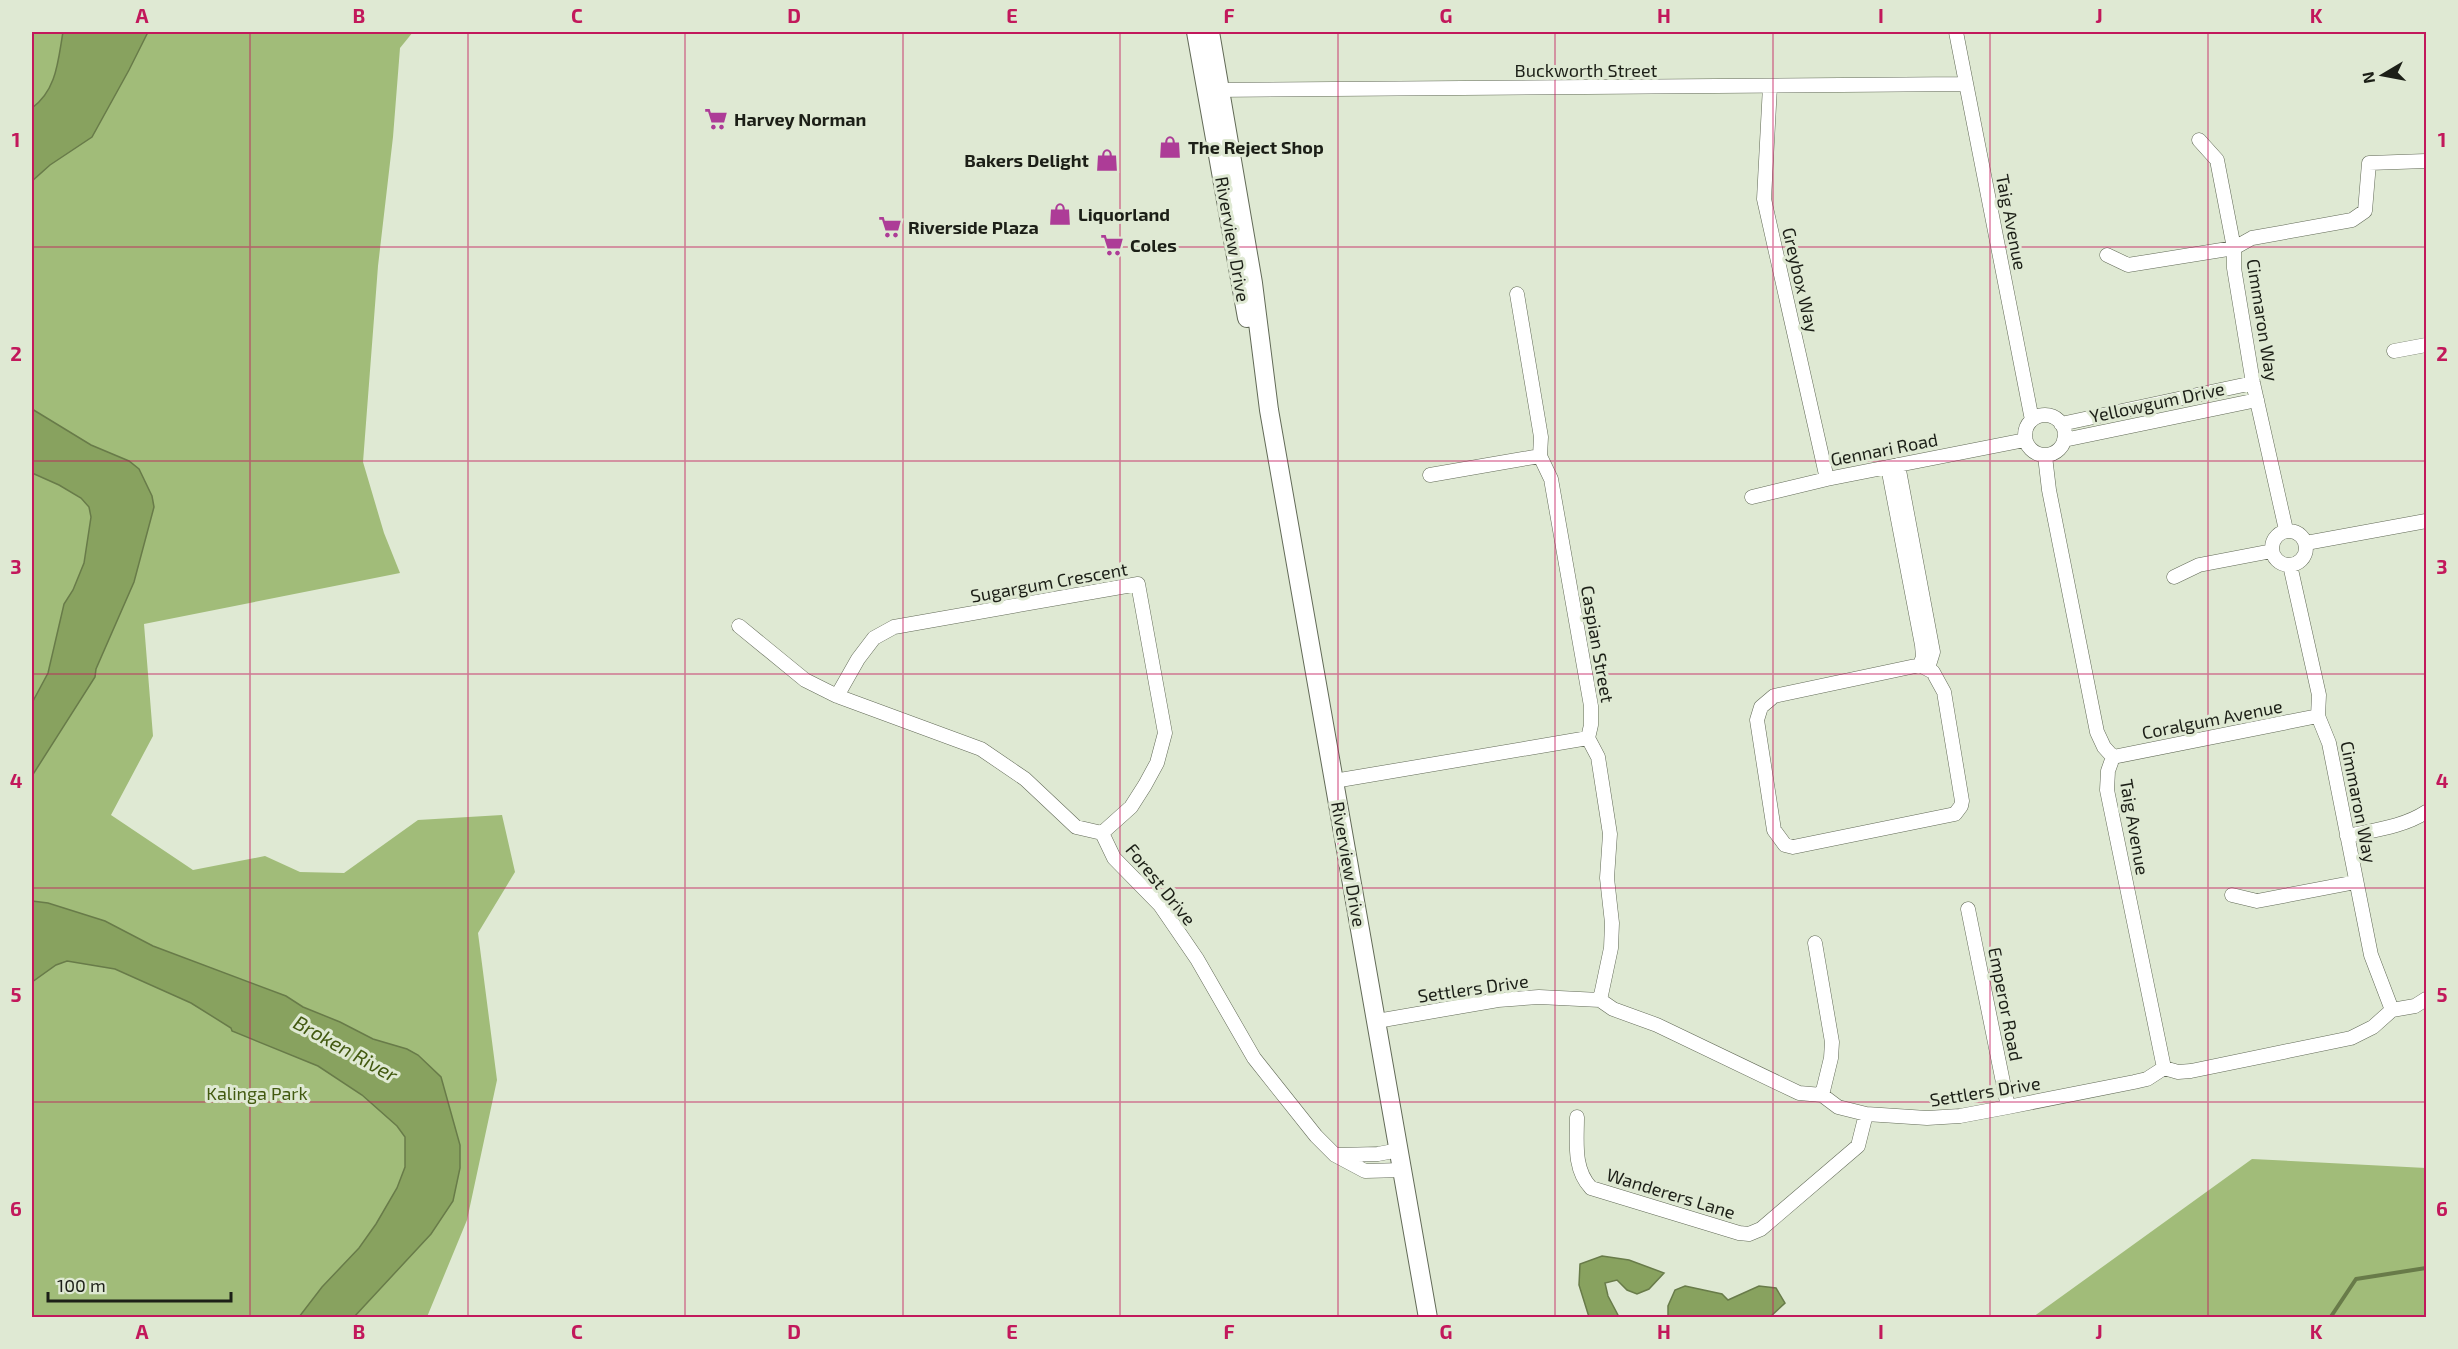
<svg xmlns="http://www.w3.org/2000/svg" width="2458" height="1349" viewBox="0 0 2458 1349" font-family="'Exo 2',sans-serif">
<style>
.forest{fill:#a1bc79}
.water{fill:#88a25f;stroke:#687b49;stroke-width:1.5}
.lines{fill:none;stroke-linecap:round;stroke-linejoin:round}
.stream{stroke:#687b49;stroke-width:4}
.street-casing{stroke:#626a57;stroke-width:15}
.secondary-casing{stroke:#626a57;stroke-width:20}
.street{stroke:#fff;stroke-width:14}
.secondary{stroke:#fff;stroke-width:18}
.grid{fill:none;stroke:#c2185b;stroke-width:1.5;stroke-opacity:0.55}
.labels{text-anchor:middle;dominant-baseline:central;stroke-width:6;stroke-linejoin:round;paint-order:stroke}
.street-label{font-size:18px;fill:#1c1f17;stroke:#dfe9d3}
.poi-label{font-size:18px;font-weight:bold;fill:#1c1f17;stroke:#dfe9d3;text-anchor:start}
.park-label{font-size:18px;fill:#425a10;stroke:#dfe9d3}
.water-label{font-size:20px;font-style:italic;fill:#425910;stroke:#dfe9d3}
.neatline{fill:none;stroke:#c2185b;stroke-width:2}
.grid-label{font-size:20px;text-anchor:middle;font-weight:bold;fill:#c2185b}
</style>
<rect width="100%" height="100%" fill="#dfe9d3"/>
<path class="forest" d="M 32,32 L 413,32 L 400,48 L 393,137 L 378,266 L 363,462 L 384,533 L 400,573 L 144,624 L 153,736 L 111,815 L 193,870 L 265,856 L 300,872 L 344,873 L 418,820 L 502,815 L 515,872 L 478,933 L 497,1080 L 467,1220 L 427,1317 L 32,1317 Z
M 2252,1159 L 2426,1168 L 2426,1317 L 2033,1317 Z"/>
<path class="water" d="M 63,32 L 148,32 L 129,70 L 92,137 L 50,165 L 32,181 L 32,108 C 57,90 58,60 63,32 Z
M 32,409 L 91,445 L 129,461 L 139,469 L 152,496 L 154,507 L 134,582 L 96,669 L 95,677 L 32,776 L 32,703 L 48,673 L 64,604 L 73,590 L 84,563 L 91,517 L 89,507 L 81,498 L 59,485 L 32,473 Z
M 32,901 L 48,903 L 105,921 L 153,946 L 286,996 L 303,1007 L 340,1022 L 373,1039 L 407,1049 L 418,1055 L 441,1077 L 460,1145 L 460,1168 L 453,1201 L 431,1234 L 354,1317 L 299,1317 L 322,1287 L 359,1248 L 376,1224 L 397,1188 L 405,1167 L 405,1137 L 397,1126 L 362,1095 L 318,1066 L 232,1031 L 231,1028 L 191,1003 L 115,969 L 67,961 L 56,965 L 32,982 Z
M 1602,1256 L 1629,1260 L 1664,1273 L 1649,1289 L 1637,1294 L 1627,1290 L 1617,1280 L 1605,1283 L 1608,1296 L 1619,1317 L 1589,1317 L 1579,1285 L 1580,1264 Z
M 1685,1286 L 1722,1294 L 1728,1300 L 1759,1286 L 1776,1288 L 1785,1303 L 1770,1317 L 1668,1317 L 1668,1306 L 1675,1290 Z"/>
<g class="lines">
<path class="stream" d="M 2330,1318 L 2356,1279 L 2426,1268"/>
<g class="street-casing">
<path id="street" d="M 1956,32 L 2032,420
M 1770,86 L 1764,199 L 1827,479
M 1211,90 L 1966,84
M 2107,255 L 2128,265 L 2234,248 L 2217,160 L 2199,140
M 1517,294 L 1541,437 L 1540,456 L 1551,479 L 1591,706 L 1591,725 L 1588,738 L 1598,757 L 1610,834 L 1607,878 L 1612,923 L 1611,948 L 1600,1000
M 2394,351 L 2426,345
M2025 435a20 20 0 1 1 40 0a20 20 0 1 1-40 0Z
M 2061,424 L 2253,383
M 2064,440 L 2257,400
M 2045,456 L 2049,490 L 2097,732 L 2104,747 L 2113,757 L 2108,771 L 2107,790 L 2164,1068
M 1898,465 L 1933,652 L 1928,668
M 1888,467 L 1922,645 L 1923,657 L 1920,665
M 1430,475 L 1540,456
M 1752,497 L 1827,479 L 2025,440
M 2286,530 L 2253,383 L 2234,268 L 2234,248 L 2252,238 L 2352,220 L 2365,211 L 2369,163 L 2426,161
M2272 548a17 17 0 1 1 34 0a17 17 0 1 1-34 0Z
M 2306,543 L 2426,521
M 2290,565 L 2319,695 L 2318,716 L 2329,743 L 2371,955 L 2392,1010
M 2174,577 L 2199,565 L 2272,551
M 739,626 L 805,680 L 837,696 L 981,749 L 1025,779 L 1076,827 L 1102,833 L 1114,858 L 1160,905 L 1197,959 L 1254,1058 L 1316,1136 L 1335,1155 L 1365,1171 L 1403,1170
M 1920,665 L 1933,672 L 1944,692 L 1962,801 L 1961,806 L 1955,814 L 1793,847 L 1785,845 L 1774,830 L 1757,720 L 1761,707 L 1774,696 Z
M 837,696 L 858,659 L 874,638 L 894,627 L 1138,584 L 1165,733 L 1157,763 L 1145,785 L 1131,807 L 1102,833
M 2113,757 L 2318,716
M 1334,781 L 1588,738
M 2347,836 C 2374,830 2403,827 2426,812
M 2232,895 L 2257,901 L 2356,882
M 1968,909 L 2008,1107
M 1815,943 L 1832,1042 L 1831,1058 L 1822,1095
M 1377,1021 L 1498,1000 L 1539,997 L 1600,1000 L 1613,1009 L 1657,1025 L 1799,1093 L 1822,1095 L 1838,1107 L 1866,1114 L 1927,1118 L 1960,1116 L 2008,1107 L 2134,1082 L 2147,1079 L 2164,1068 L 2178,1072 L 2191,1071 L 2351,1038 L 2373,1027 L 2392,1010 L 2415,1006 L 2426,999
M 1577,1117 C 1577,1142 1573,1169 1591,1188 L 1739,1233 L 1749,1234 L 1761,1229 L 1858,1146 L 1866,1114
M 1337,1155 L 1378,1154 L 1399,1150"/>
</g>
<g class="secondary-casing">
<path id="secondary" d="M 1196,32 L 1247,318
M 1210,32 L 1253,283 L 1269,410 L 1428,1318"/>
</g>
<use href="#street" class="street"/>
<use href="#secondary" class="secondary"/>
</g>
<path class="grid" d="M 250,32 L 250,1318M 468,32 L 468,1318M 685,32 L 685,1318M 903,32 L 903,1318M 1120,32 L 1120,1318M 1338,32 L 1338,1318M 1555,32 L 1555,1318M 1773,32 L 1773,1318M 1990,32 L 1990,1318M 2208,32 L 2208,1318M 32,247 L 2426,247M 32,461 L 2426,461M 32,674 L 2426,674M 32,888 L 2426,888M 32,1102 L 2426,1102"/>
<defs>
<g id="supermarket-bare" transform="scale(1.8)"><path d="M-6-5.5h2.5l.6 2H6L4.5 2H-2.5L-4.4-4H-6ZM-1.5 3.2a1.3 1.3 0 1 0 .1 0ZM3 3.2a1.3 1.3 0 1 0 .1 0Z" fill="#ad3c97" stroke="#dfe9d3" stroke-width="2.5" paint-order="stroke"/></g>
<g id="shop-bare" transform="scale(1.8)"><path d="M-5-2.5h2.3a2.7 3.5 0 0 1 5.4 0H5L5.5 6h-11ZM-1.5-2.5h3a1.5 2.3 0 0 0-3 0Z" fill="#ad3c97" stroke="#dfe9d3" stroke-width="2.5" paint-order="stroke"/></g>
</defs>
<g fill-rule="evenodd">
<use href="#supermarket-bare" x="716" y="119"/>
<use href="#shop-bare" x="1170" y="147"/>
<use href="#shop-bare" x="1107" y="160"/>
<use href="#shop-bare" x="1060" y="214"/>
<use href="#supermarket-bare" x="890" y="227"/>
<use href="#supermarket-bare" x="1112" y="245"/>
</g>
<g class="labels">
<g class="street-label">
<text x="1586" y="70">Buckworth Street</text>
<text transform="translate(2012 222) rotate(79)">Taig Avenue</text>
<text transform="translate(1233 239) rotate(80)">Riverview Drive</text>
<text transform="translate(1801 280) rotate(77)">Greybox Way</text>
<text transform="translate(2263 320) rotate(81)">Cimmaron Way</text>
<text transform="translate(2157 402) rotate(-12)">Yellowgum Drive</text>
<text transform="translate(1884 449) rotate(-11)">Gennari Road</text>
<text transform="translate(1049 582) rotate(-10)">Sugargum Crescent</text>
<text transform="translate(1598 644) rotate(80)">Caspian Street</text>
<text transform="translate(2212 719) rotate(-11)">Coralgum Avenue</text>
<text transform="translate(2359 802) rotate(79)">Cimmaron Way</text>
<text transform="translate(2135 827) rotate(80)">Taig Avenue</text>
<text transform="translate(1349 864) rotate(80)">Riverview Drive</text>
<text transform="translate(1161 884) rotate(51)">Forest Drive</text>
<text transform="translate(1473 988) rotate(-8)">Settlers Drive</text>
<text transform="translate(2006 1004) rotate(79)">Emperor Road</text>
<text transform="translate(1985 1091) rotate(-9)">Settlers Drive</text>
<text transform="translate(1671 1193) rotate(17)">Wanderers Lane</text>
</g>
<g class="poi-label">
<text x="734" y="119">Harvey Norman</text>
<text x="1188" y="147">The Reject Shop</text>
<text x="1089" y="160" text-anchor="end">Bakers Delight</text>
<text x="1078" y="214">Liquorland</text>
<text x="908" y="227">Riverside Plaza</text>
<text x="1130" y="245">Coles</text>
</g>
<g class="park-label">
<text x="257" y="1093">Kalinga Park</text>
</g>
<g class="water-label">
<text transform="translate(346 1048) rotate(29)">Broken River</text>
</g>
</g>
<rect width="2458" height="1349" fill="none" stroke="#dfe9d3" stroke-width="66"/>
<g transform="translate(2383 75) rotate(260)" stroke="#dfe9d3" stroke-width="4.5" paint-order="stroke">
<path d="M0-4.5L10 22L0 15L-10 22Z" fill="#1c1f17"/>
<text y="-9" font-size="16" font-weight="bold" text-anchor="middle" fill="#1c1f17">N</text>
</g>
<path d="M48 1292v9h183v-9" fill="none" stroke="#1c1f17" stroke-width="3"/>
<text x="57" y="1292" font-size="18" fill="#1c1f17" stroke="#dfe9d3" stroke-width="4.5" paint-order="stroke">100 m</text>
<rect x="33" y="33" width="2392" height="1283" class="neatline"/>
<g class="grid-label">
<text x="142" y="23">A</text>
<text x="359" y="23">B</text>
<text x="577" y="23">C</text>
<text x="794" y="23">D</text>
<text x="1012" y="23">E</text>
<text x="1229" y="23">F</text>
<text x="1446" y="23">G</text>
<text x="1664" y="23">H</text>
<text x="1881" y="23">I</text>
<text x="2099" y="23">J</text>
<text x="2316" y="23">K</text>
<text x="16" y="147">1</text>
<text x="2442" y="147">1</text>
<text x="16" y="361">2</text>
<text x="2442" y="361">2</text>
<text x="16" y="574">3</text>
<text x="2442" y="574">3</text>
<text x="16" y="788">4</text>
<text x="2442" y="788">4</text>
<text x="16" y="1002">5</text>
<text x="2442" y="1002">5</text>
<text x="16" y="1216">6</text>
<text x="2442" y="1216">6</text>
<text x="142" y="1339">A</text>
<text x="359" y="1339">B</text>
<text x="577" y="1339">C</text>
<text x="794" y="1339">D</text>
<text x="1012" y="1339">E</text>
<text x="1229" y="1339">F</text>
<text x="1446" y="1339">G</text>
<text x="1664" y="1339">H</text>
<text x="1881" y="1339">I</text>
<text x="2099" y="1339">J</text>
<text x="2316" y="1339">K</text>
</g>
</svg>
